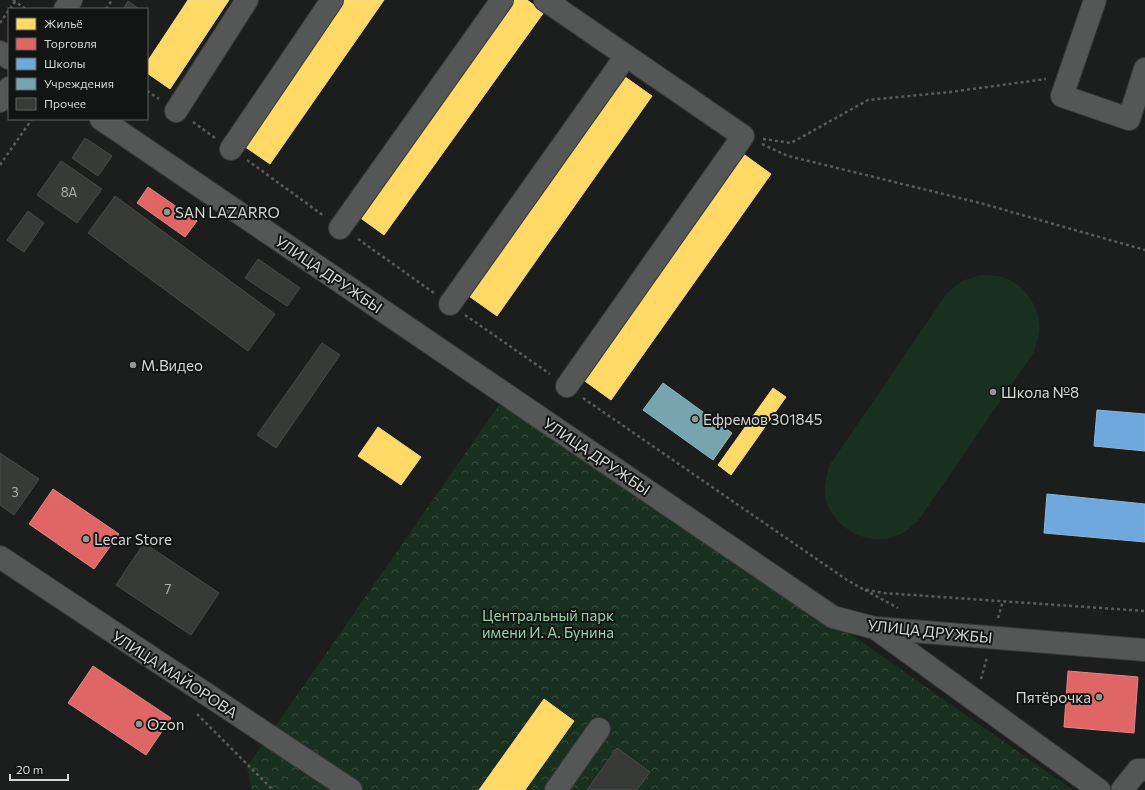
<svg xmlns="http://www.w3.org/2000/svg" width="1145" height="790" viewBox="0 0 1145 790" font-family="Commissioner,sans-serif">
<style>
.grass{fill:#192f1f}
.park{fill:url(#park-crowns)}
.homes{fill:#ffd966;stroke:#f2d887}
.shops{fill:#e06666;stroke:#dd8887}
.schools{fill:#6fa8dc;stroke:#8eb6da}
.public{fill:#76a5af;stroke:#92b4ba}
.building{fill:#383a38;stroke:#494b4a}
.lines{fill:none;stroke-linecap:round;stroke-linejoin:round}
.minor-casing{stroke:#373938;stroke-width:24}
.path{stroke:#5b5d5c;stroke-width:2.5;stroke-dasharray:3 3;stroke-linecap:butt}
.minor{stroke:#555756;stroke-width:22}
.poi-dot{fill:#949695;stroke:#121513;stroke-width:1.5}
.labels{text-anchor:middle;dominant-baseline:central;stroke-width:4;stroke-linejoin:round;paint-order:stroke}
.number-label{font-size:13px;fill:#aeb0ae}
.poi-label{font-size:15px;fill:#d5d7d5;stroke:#121513;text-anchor:start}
.street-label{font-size:15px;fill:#d5d7d5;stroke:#121513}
.park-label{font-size:15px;fill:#9bcfa6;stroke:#121513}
</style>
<defs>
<pattern id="park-crowns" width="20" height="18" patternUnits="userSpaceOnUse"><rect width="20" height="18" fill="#192f1f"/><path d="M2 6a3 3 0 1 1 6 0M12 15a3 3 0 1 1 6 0" fill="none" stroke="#3a4c3f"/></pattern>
</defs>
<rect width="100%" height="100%" fill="#1c1e1d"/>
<path class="grass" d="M 980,275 C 986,275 993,275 999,276 C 1023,281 1043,309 1039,334 C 1038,340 1035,346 1034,352 L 918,521 C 913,525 907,531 901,534 C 895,536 888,539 883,539 C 858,541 833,524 826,500 C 823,489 826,478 829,466 L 947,293 L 962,281 Z"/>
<path class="park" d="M 499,405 L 640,486 L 1073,790 L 252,790 L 247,767 Z"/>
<path class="homes" d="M 188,0 L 229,0 L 170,89 L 147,73 L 147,62 Z
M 341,0 L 384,0 L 270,164 L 241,144 Z
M 508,0 L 527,0 L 544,12 L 384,235 L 355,214 Z
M 621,74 L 652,96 L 497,316 L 466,294 Z
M 742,153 L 771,174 L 611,400 L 582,379 Z
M 773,388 L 786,397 L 731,475 L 718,465 Z
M 378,427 L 421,457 L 401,485 L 358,456 Z
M 544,699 L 574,721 L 525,790 L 479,790 Z"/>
<path class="shops" d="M 148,187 L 197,221 L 185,237 L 137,203 Z
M 53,489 L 119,534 L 94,569 L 29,524 Z
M 93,666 L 171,718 L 146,755 L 68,703 Z
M 1068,671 L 1138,677 L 1134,733 L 1064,727 Z"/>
<path class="schools" d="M 1097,410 L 1145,414 L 1145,451 L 1094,446 Z
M 1047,494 L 1145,504 L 1145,542 L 1044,533 Z"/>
<path class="public" d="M 663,383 L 732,433 L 713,460 L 643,410 Z"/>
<path class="building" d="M 128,1 L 139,9 L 123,9 Z
M 85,138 L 112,156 L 98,176 L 72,158 Z
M 61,161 L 102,189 L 77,223 L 37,195 Z
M 115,196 L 275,314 L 248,351 L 88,233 Z
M 28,211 L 44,223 L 24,252 L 7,240 Z
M 258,259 L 300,288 L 287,306 L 245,278 Z
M 322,343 L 340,355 L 276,448 L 257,435 Z
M 0,453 L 39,479 L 14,515 L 0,505 Z
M 144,543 L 219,593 L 191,635 L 116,585 Z
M 617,748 L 650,772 L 637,790 L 587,790 Z"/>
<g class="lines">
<g class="minor-casing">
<path id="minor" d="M 545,0 L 743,136 L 567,386
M 1095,0 L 1062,96 L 1129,119 L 1145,69
M 65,9 L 71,0
M 0,52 L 9,58
M 0,101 L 9,88
M 176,111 L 247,0
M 101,119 L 833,617 L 875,628 L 1145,650
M 231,149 L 332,0
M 340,228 L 502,0
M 450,304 L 626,56
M 0,557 L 351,790
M 875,628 L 1099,790
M 556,790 L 599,729
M 1122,790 L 1138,770 L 1145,770"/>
</g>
<path class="path" d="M 13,0 L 26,9
M 10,9 L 16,0
M 106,9 L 112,0
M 0,23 L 9,10
M 147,91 L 159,99
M 193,122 L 215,138
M 763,139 L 791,143 L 868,100 L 950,92 L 1046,79
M 762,144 L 788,156 L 980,203 L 1145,250
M 247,160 L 324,216
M 0,165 L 32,119
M 358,239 L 434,293
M 465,315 L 550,374
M 583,398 L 847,580 L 863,589 L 883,593 L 1145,611
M 865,590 L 898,608
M 998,618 L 1003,601
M 981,679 L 987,657
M 197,714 L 273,790"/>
<use href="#minor" class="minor"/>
</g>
<g class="poi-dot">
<circle cx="167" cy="212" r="4"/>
<circle cx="133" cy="365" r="4"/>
<circle cx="993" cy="392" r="4"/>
<circle cx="695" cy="419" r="4"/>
<circle cx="86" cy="539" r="4"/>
<circle cx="1099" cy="697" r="4"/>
<circle cx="139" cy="724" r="4"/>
</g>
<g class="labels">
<g class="number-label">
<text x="69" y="192">8А</text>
<text x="15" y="492">3</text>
<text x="168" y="589">7</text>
</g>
<g class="poi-label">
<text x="175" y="212">SAN LAZARRO</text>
<text x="141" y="365">М.Видео</text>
<text x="1001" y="392">Школа №8</text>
<text x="703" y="419">Ефремов 301845</text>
<text x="94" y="539">Lecar Store</text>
<text x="1091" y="697" text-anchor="end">Пятёрочка</text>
<text x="147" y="724">Ozon</text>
</g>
<g class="street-label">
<text transform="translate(329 274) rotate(34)">УЛИЦА ДРУЖБЫ</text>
<text transform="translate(597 456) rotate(34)">УЛИЦА ДРУЖБЫ</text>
<text transform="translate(930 631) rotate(6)">УЛИЦА ДРУЖБЫ</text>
<text transform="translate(175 674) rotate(33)">УЛИЦА МАЙОРОВА</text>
</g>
<g class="park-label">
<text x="548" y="615">Центральный парк<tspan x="548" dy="17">имени И. А. Бунина</tspan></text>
</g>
</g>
<rect x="8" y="8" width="140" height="112" fill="#121513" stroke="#606361"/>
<rect x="16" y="18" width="20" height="12" fill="#ffd966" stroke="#606361"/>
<text x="44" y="28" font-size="12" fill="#d5d7d5">Жильё</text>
<rect x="16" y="38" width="20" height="12" fill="#e06666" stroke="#606361"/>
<text x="44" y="48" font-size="12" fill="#d5d7d5">Торговля</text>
<rect x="16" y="58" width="20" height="12" fill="#6fa8dc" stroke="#606361"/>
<text x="44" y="68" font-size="12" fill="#d5d7d5">Школы</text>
<rect x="16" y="78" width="20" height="12" fill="#76a5af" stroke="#606361"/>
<text x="44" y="88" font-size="12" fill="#d5d7d5">Учреждения</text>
<rect x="16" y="98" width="20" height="12" fill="#383a38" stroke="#606361"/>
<text x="44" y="108" font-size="12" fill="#d5d7d5">Прочее</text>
<path d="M10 774v6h58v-6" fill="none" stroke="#d5d7d5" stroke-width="2"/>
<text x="16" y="774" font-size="12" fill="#d5d7d5" stroke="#121513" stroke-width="3" paint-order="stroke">20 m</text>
</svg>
